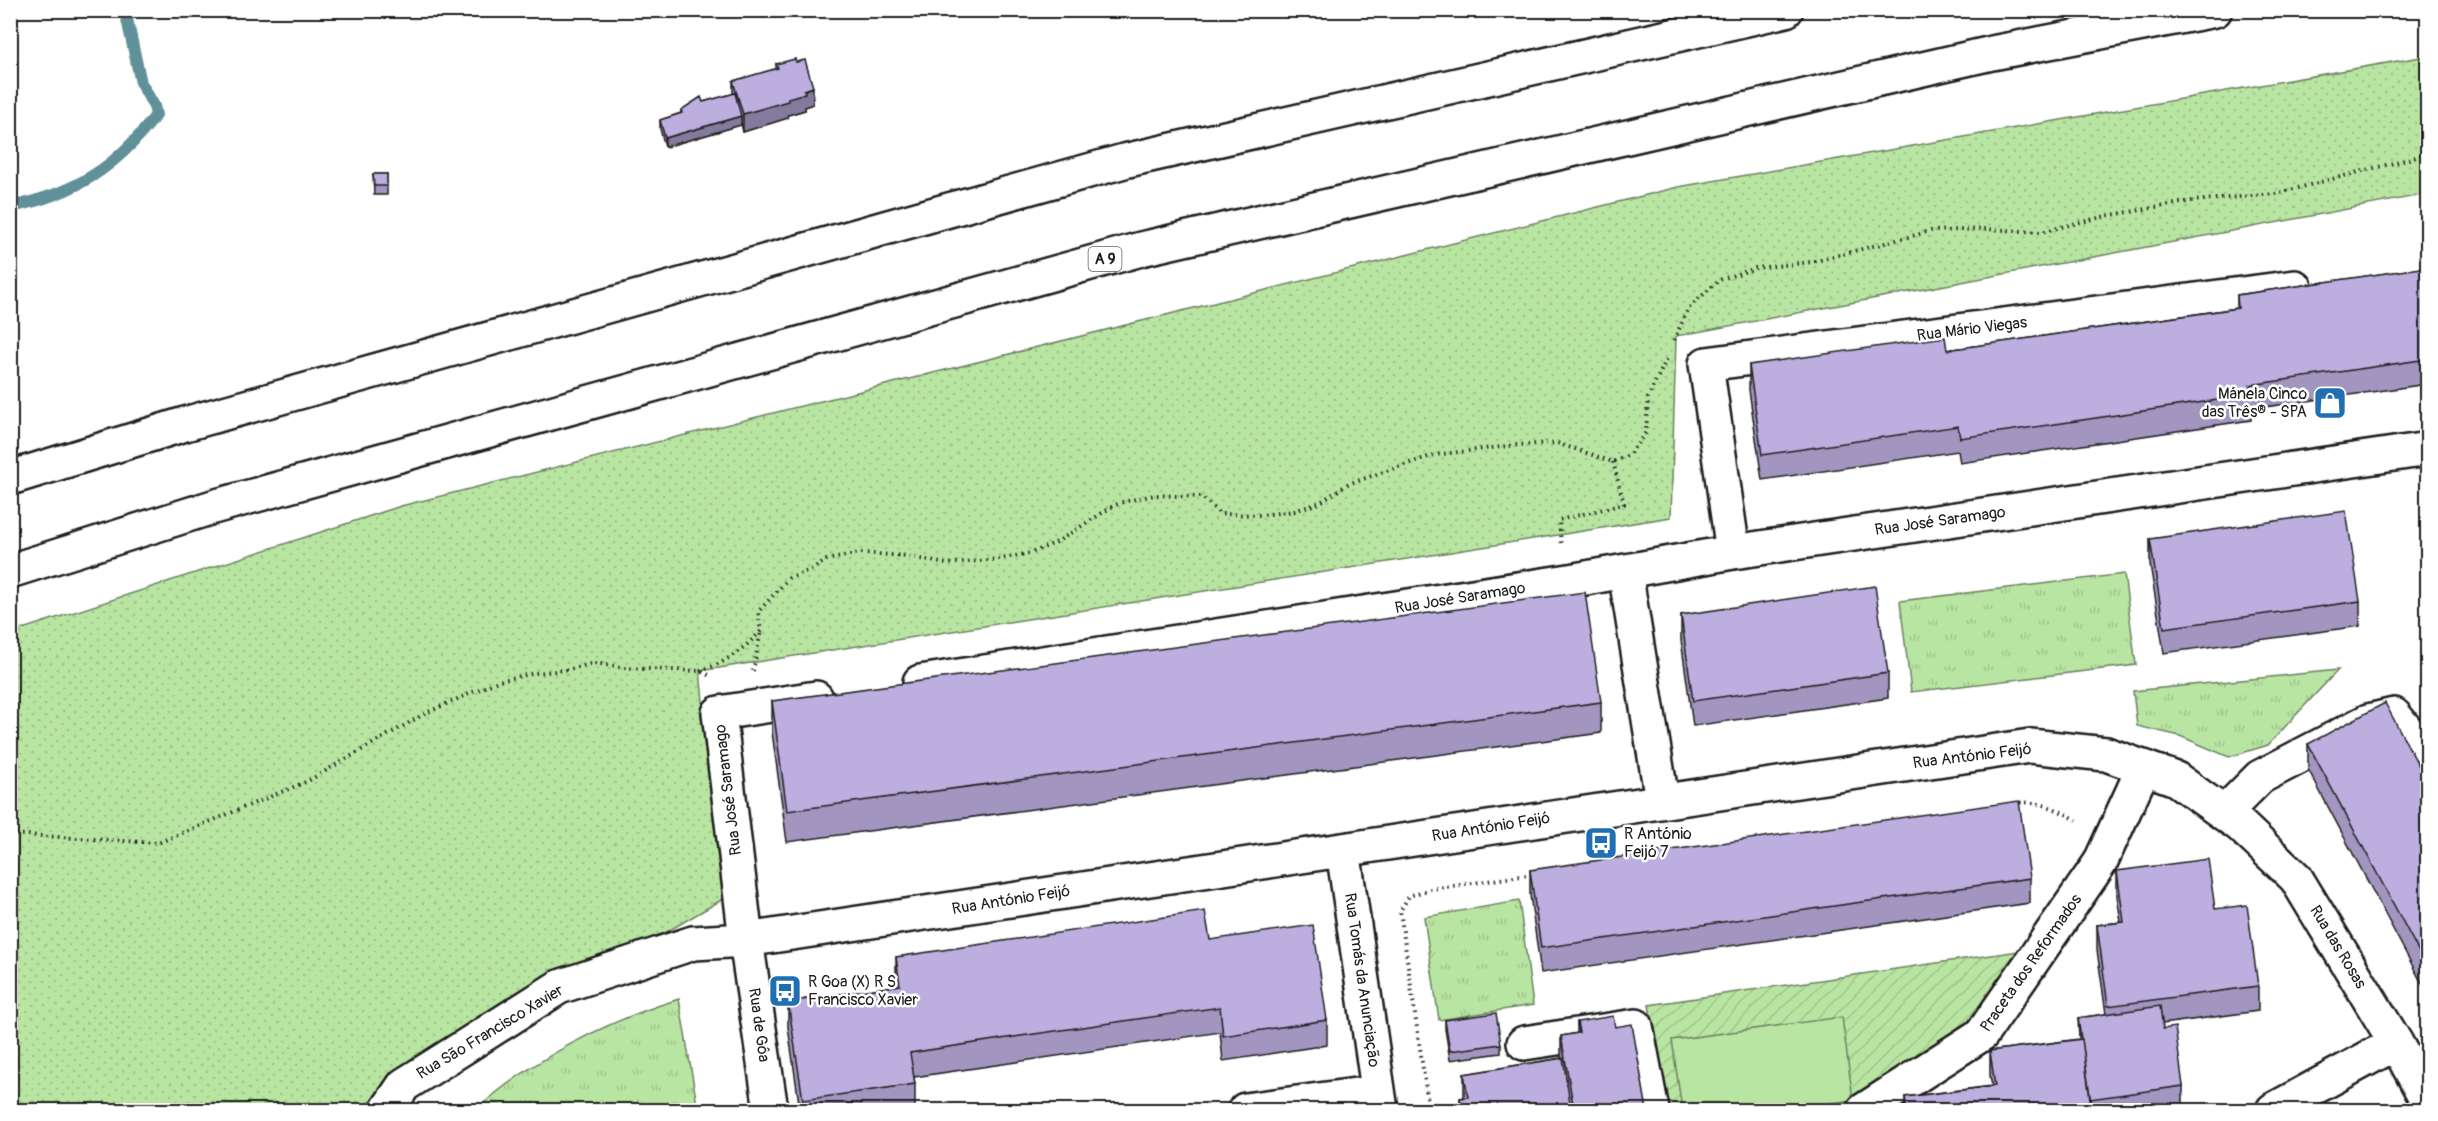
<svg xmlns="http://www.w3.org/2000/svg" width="2438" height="1121" viewBox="0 0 2438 1121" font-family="Pangolin,sans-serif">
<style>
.grass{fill:url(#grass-tufts);stroke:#6a805f;stroke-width:1.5}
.park{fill:url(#park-dots);stroke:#6a805f;stroke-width:1.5}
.garden{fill:url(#garden-furrows);stroke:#6a805f;stroke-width:1.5}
.pitch{fill:#b9e5a2;stroke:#6a805f;stroke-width:1.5}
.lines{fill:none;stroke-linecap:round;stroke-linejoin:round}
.stream{stroke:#609098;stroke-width:12}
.minor-casing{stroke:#1c1c1c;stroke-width:38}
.highway-casing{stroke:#1c1c1c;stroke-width:38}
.path{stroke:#1c1c1c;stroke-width:4;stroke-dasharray:1.5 4.5;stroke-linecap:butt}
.minor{stroke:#fff;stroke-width:33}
.highway{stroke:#fff;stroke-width:33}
.wall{fill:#a296c0;stroke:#1c1c1c;stroke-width:1.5}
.shaded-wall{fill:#847a9c;stroke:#1c1c1c;stroke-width:1.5}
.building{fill:#bcaedf;stroke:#1c1c1c;stroke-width:1.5}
.labels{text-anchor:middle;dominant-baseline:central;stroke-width:5;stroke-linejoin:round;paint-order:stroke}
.shield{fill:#fff;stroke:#606060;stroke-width:1.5}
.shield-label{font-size:15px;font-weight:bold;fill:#1c1c1c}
.street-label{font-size:16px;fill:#1c1c1c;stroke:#fff}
.poi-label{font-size:16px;fill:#1c1c1c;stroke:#fff;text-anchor:start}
</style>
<defs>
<pattern id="grass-tufts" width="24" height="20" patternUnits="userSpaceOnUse" patternTransform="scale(1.5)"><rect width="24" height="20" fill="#b9e5a2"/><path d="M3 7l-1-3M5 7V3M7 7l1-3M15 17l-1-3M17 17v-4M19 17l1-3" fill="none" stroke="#9ec48b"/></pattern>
<pattern id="park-dots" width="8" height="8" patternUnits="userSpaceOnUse" patternTransform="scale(1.5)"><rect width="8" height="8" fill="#b9e5a2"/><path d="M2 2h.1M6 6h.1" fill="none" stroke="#9ec48b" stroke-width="1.8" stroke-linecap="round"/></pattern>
<pattern id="garden-furrows" width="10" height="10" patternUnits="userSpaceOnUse" patternTransform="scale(1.5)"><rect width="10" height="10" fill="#b9e5a2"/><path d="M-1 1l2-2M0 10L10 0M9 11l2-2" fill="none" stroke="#9ec48b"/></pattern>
</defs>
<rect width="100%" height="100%" fill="#fff"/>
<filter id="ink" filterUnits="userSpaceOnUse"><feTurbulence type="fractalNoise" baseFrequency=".0167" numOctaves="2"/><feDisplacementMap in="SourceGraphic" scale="12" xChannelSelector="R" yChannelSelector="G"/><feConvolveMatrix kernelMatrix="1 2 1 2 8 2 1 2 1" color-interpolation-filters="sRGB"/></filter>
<g filter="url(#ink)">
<path class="grass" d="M 2124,574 L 2136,665 L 1911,692 L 1900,601 Z
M 2338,670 L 2268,745 L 2229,757 L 2180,736 L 2137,726 L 2133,691 Z
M 1519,901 L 1533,1005 L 1439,1020 L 1424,917 Z
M 679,999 L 698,1110 L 476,1110 C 532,1059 607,1021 679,999 Z"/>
<path class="park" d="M 2427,56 L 2427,194 L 1676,336 L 1671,517 L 700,671 L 723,899 L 361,1110 L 11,1110 L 10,633 L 401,506 L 1678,187 Z"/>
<path class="garden" d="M 2019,951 L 1968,1026 L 1837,1110 L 1668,1110 L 1649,1005 Z"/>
<path class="pitch" d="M 1842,1017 L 1853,1100 L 1778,1110 L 1682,1110 L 1672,1040 Z"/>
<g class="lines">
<path class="stream" d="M 10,207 C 75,194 117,167 156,115 L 154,106 L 141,83 L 125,10"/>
<g class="minor-casing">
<path id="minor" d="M 1733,552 L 1706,364 L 2295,287
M 1625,571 L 1662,800
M 920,682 L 1569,581 L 1733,552 L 2428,449
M 2224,813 L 2260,777 L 2368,721 L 2394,715 L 2428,757
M 1343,850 L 1381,1110
M 1524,1043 L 1636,1026 L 1652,1110
M 387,1110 L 404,1085 L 559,987 L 693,943 L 746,940 L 2030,746 L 2106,754 L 2176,779 L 2240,825 L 2296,878 L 2396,1043 L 2428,1102
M 771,1110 L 746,940 L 719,713 L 816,698
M 1245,1110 L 1378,1092
M 1864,1110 L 1982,1034 L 2100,863 L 2144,767
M 2273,1110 L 2396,1043"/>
</g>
<g class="highway-casing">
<path id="highway" d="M 10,478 L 185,424 L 1124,161 L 1786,10
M 10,571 L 213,507 L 1141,249 L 1992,53 L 2215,10"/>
</g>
<path class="path" d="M 1674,340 L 1688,309 L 1719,280 L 1756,268 L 1812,262 L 1931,231 L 1987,229 L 2041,232 L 2106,216 L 2192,201 L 2275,194 L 2428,154
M 1561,543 L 1559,520 L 1624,504 L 1613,462
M 700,671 C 725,663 743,650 761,631 L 758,612 L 789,578 L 813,569 L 827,560 L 859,553 L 907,556 L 946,564 L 999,559 L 1031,553 L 1055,543 L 1113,506 L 1123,502 L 1154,495 L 1202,497 L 1220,514 L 1261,515 L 1294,511 L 1319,503 L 1348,484 L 1434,455 L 1517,445 L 1557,443 L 1613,462 L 1629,455 L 1646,432 L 1648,398 L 1668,356
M 753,671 L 761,631
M 2014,803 C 2039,800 2055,808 2077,820
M 10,834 L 158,843 L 308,781 L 426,713 L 498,681 L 535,673 L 567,670 L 594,663 L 625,668 L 700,671 L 709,675
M 1429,1110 L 1400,911 L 1409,896 L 1431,889 L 1535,874"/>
<use href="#minor" class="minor"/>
<use href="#highway" class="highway"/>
</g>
<path class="wall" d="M 776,64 L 813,104 L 805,107 L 805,110 L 788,115 L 788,118 L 743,132 L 741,123 L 741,125 L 665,147 L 660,129 L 660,120 L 681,113 L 681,110 L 703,102 L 733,94 L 733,81 L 776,69 Z
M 373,174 L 387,174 L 387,195 L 374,195 Z
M 2427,267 L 2427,384 L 2251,409 L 2251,420 L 1960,463 L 1958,451 L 1762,480 L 1749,390 L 1749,365 L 1947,350 L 2237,308 L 2237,295 Z
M 2150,539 L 2360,601 L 2360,626 L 2164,653 L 2150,564 Z
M 1681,615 L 1888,673 L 1888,698 L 1693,726 L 1681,640 Z
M 772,701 L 1601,702 L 1601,733 L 787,842 L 772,732 Z
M 2308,744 L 2427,781 L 2427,993 L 2308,769 Z
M 1530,870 L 2030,878 L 2030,903 L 1541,973 L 1530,895 Z
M 2117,871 L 2215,909 L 2258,986 L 2258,1011 L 2162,1024 L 2163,1029 L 2183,1086 L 2183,1104 L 2132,1110 L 1905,1110 L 1905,1097 L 1992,1086 L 1990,1076 L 1990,1051 L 2079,1039 L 2078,1018 L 2106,1014 L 2097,950 L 2097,925 L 2121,922 L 2117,896 Z
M 1210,940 L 1327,1020 L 1327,1045 L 1223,1061 L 1220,1032 L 914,1077 L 915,1084 L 915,1109 L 902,1110 L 800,1110 L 788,1027 L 788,1002 L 896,986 L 896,957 Z
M 1445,1020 L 1501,1044 L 1501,1053 L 1450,1060 L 1445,1029 Z
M 1577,1022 L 1615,1027 L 1647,1110 L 1460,1110 L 1460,1098 L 1464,1097 L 1464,1074 L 1561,1058 L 1561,1036 L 1577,1033 Z"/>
<path class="shaded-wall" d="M 813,87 L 813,104 L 805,107 L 805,110 L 788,115 L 788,118 L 743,132 L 743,114 Z
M 741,116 L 741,125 L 665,147 L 665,138 Z"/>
<path class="building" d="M 795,59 L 796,62 L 805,60 L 813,87 L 804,90 L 805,93 L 788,98 L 788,101 L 743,114 L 733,81 L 778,68 L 776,64 Z
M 735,93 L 741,116 L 665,138 L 660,120 L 682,113 L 681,110 L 701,97 L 703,102 Z
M 373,174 L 387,174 L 387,186 L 374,186 Z
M 2427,267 L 2427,359 L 2250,385 L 2251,395 L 1960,438 L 1958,426 L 1762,455 L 1749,365 L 1945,337 L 1947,350 L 2238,308 L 2237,295 Z
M 2346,511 L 2360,601 L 2164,628 L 2150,539 Z
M 1875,586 L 1888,673 L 1693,701 L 1681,615 Z
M 1585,592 L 1601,702 L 787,811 L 772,701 Z
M 2385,703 L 2427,781 L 2427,967 L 2308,744 Z
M 2019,801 L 2030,878 L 1541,948 L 1530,870 Z
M 2208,859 L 2215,909 L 2247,905 L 2258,986 L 2108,1006 L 2097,925 L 2124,922 L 2117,871 Z
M 1205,911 L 1210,940 L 1313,925 L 1327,1020 L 1223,1036 L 1220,1007 L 1014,1037 L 910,1053 L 915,1084 L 803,1100 L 788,1002 L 900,985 L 896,957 Z
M 2160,1006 L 2163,1029 L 2175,1027 L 2183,1086 L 2090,1099 L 2082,1039 L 2081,1039 L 2078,1018 Z
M 1496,1013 L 1501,1044 L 1450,1051 L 1445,1020 Z
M 1613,1016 L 1615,1027 L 1632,1024 L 1647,1110 L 1574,1110 L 1561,1036 L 1579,1033 L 1577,1022 Z
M 2082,1039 L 2092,1110 L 1907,1110 L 1905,1097 L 1995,1086 L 1990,1051 Z
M 1563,1058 L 1571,1110 L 1462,1110 L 1460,1098 L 1468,1097 L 1464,1074 Z
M 1336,1106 L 1337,1110 L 1305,1110 Z"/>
</g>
<defs>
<g id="shop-square" transform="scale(1.725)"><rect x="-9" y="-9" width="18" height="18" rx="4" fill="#1f6fb2" stroke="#fff"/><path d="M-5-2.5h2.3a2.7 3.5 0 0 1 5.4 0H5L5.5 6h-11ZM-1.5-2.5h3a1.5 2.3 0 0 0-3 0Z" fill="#fff"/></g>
<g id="bus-square" transform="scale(1.725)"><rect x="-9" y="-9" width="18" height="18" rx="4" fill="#1f6fb2" stroke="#fff"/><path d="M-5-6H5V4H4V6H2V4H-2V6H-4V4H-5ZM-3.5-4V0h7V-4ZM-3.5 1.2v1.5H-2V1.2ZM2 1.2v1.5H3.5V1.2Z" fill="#fff"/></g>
</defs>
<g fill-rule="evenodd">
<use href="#shop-square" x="2330" y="403"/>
<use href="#bus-square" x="1601" y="843"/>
<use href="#bus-square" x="785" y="991"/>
</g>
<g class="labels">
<rect class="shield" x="1088.5" y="247" width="33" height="24" rx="4.5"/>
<g class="shield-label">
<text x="1105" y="259">A 9</text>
</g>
<g class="street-label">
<text transform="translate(1972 329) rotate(-7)">Rua Mário Viegas</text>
<text transform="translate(1940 521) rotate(-8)">Rua José Saramago</text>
<text transform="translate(1460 598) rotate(-9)">Rua José Saramago</text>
<text transform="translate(1972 756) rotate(-7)">Rua António Feijó</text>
<text transform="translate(728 790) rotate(-97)">Rua José Saramago</text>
<text transform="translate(1491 827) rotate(-9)">Rua António Feijó</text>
<text transform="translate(1011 900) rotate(-9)">Rua António Feijó</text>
<text transform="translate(2338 947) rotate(59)">Rua das Rosas</text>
<text transform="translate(2031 963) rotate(-55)">Praceta dos Reformados</text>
<text transform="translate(1362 980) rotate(82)">Rua Tomás da Anunciação</text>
<text transform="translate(759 1025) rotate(82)">Rua de Gôa</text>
<text transform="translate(490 1032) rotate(-31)">Rua São Francisco Xavier</text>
</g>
<g class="poi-label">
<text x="2307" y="394" text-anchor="end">Mánela Cinco<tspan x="2307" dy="18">das Três® - SPA</tspan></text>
<text x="1624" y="834">R António<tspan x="1624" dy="18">Feijó 7</tspan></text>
<text x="808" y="982">R Goa (X) R S<tspan x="808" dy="18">Francisco Xavier</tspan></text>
</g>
</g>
<rect width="2438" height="1121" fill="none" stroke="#fff" stroke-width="36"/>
<rect x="18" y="18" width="2402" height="1085" fill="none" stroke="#1c1c1c" stroke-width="2" filter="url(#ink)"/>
</svg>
